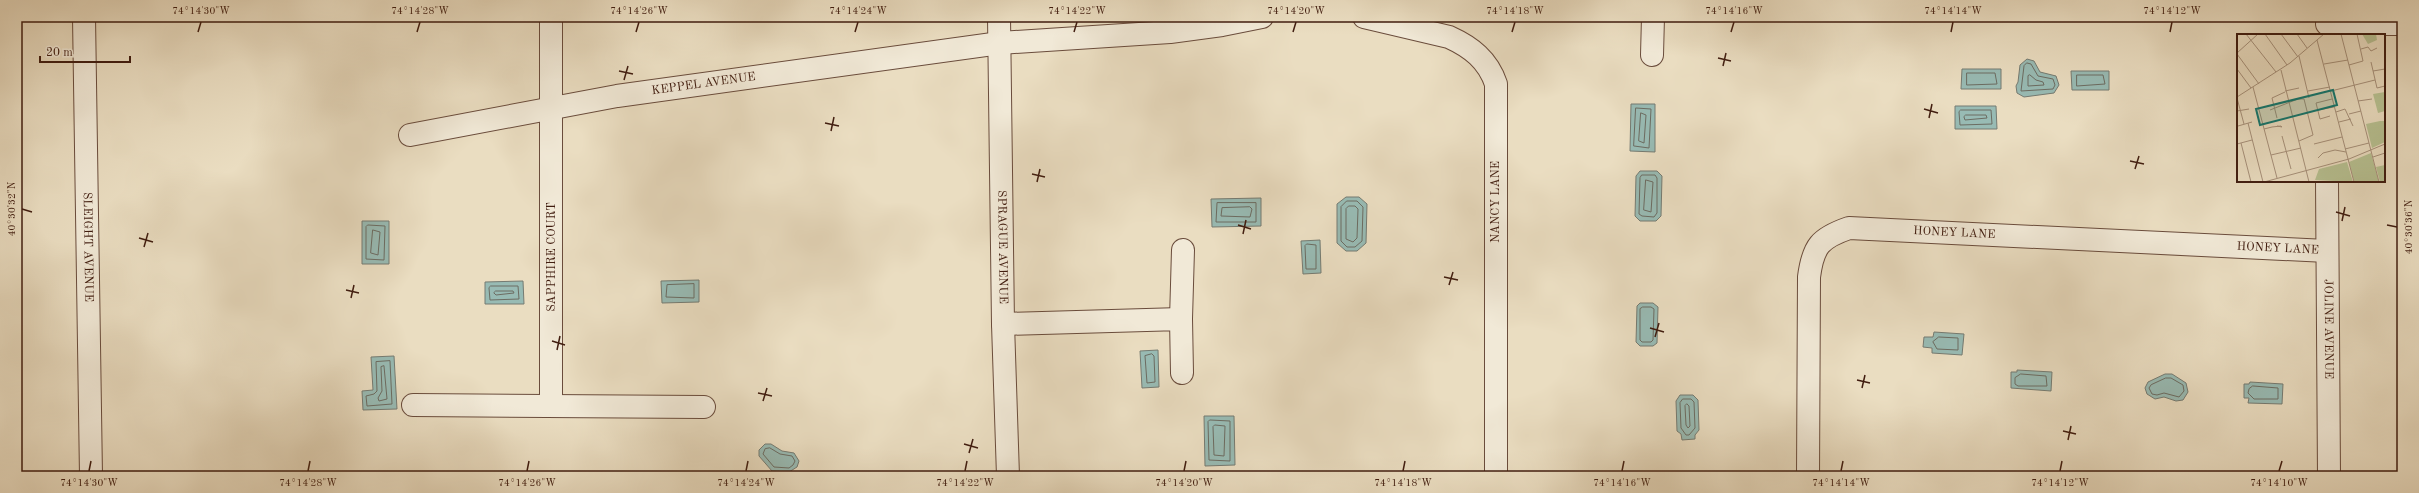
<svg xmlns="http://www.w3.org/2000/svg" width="2419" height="493" viewBox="0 0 2419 493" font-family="'Old Standard TT',serif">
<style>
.water{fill:#98bbb4;stroke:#757b72}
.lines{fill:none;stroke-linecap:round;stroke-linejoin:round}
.shore{stroke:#6c6c62;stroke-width:1}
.minor-casing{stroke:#6a4c3c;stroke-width:24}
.minor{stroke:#f1e9d7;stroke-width:22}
.ticks{fill:none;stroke:#401c0f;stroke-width:1.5}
.labels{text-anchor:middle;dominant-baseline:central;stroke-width:3.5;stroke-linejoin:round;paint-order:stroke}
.street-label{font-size:12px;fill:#401c0f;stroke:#f1e9d7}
.inset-road{fill:none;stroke:#a6907a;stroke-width:1}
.view{fill:#0f766e;fill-opacity:0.15;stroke:#0f766e;stroke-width:2}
.inset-edge{fill:none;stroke:#401c0f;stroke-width:2}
.neatline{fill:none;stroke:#401c0f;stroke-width:1.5}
.ticks-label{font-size:10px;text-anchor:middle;fill:#401c0f}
</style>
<rect width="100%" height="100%" fill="#eaddc1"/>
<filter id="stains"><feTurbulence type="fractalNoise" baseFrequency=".005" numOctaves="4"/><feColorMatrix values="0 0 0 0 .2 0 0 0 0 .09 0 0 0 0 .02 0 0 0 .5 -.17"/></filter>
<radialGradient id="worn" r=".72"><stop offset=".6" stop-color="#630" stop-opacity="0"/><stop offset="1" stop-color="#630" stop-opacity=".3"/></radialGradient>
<path class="water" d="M 2027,59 L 2034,61 L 2040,72 L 2056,76 L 2059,85 L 2054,93 L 2024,97 L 2017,93 L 2016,86 L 2018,82 L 2020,65 Z
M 1962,69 L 2001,69 L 2001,89 L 1961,89 Z
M 2071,71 L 2109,71 L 2109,90 L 2072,90 Z
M 1631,104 L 1655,104 L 1655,152 L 1630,151 Z
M 1955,106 L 1996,106 L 1997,129 L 1955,129 Z
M 1640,171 L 1657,171 L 1662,176 L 1661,216 L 1656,221 L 1640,221 L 1635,216 L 1636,176 Z
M 1346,197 L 1359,197 L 1367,204 L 1366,243 L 1357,251 L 1346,251 L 1337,243 L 1337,204 Z
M 1261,198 L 1261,226 L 1212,227 L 1211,199 Z
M 362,221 L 389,221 L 389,264 L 362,264 Z
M 1320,240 L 1321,273 L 1303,274 L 1301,241 Z
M 699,280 L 699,302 L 662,303 L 661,281 Z
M 523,281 L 524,304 L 485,304 L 485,282 Z
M 1640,303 L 1653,303 L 1658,307 L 1657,343 L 1653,346 L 1640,346 L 1636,342 L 1637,306 Z
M 1934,332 L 1964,334 L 1962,355 L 1932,353 L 1932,348 L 1923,347 L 1924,337 L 1933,337 Z
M 1158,350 L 1159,387 L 1142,388 L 1140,351 Z
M 394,356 L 397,409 L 363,410 L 362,391 L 373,390 L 371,357 Z
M 2017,370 L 2052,372 L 2051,391 L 2011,388 L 2011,372 L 2017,372 Z
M 2165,374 L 2172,374 L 2186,383 L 2188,392 L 2183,400 L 2176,401 L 2164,397 L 2155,399 L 2147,394 L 2145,388 L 2148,382 Z
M 2250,382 L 2283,384 L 2282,404 L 2248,403 L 2249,398 L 2244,398 L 2244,384 L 2249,384 Z
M 1680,395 L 1693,395 L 1698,400 L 1699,430 L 1695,435 L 1695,439 L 1682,440 L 1681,434 L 1677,431 L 1676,401 Z
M 1204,416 L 1234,416 L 1235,465 L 1205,466 Z
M 765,444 L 771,444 L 782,451 L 794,453 L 799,461 L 797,467 L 789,472 L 772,471 L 759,456 L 759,450 Z"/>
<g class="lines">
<path class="shore" d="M 2027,63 L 2031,64 L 2038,76 L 2053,79 L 2055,85 L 2053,89 L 2021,91 L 2024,66 Z
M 1967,73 L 1995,73 L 1997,84 L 1967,85 Z
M 2030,75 L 2036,80 L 2043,82 L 2044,85 L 2028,86 L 2028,76 Z
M 2077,75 L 2103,75 L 2105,84 L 2077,86 Z
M 1636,108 L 1651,109 L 1649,148 L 1634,146 Z
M 1961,110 L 1991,110 L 1992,124 L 1960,125 L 1959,112 Z
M 1641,113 L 1646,115 L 1644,143 L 1639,141 Z
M 1966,115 L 1986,115 L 1987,118 L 1965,120 L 1964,117 Z
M 1642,175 L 1655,175 L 1657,178 L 1657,213 L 1654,217 L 1642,216 L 1639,214 L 1640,178 Z
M 1646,180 L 1653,182 L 1651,212 L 1644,210 Z
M 1347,201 L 1357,201 L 1363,207 L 1362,241 L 1355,247 L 1347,247 L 1341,241 L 1341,207 Z
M 1256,203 L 1256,222 L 1216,222 L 1217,203 Z
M 1349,206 L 1355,206 L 1358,209 L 1357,238 L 1353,242 L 1346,239 L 1346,209 Z
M 1250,207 L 1252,209 L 1250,217 L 1221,216 L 1222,208 Z
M 368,225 L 385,226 L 384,260 L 366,259 L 366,227 Z
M 373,230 L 380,232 L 378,255 L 371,253 Z
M 1307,244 L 1316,245 L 1316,269 L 1306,269 L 1305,246 Z
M 694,284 L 694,298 L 666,297 L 667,285 Z
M 491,286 L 518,286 L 519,299 L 490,300 L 489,288 Z
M 496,291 L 513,291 L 514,293 L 496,295 L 494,293 Z
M 1643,307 L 1651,307 L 1654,309 L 1653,340 L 1651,342 L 1642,342 L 1640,340 L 1640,309 Z
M 1939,337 L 1958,338 L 1958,350 L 1937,349 L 1933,342 Z
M 1152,354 L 1154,356 L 1155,382 L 1147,383 L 1145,356 Z
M 390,361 L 392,404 L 367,406 L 366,396 L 374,394 L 377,391 L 376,362 Z
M 384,366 L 387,399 L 379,401 L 378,398 L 382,391 L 381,367 Z
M 2021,374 L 2046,376 L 2047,386 L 2018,386 L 2015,384 L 2015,378 Z
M 2166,378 L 2171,378 L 2183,385 L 2184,391 L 2179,397 L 2164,393 L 2157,395 L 2152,394 L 2149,388 L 2151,385 Z
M 2253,386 L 2278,388 L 2278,399 L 2254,399 L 2248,393 L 2249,389 Z
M 1683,399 L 1691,399 L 1694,402 L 1695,428 L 1689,435 L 1686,435 L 1681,428 L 1680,403 Z
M 1687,404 L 1689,406 L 1690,426 L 1688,428 L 1686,425 L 1685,406 Z
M 1210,420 L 1230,421 L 1230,461 L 1209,460 L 1208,422 Z
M 1215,425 L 1225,426 L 1224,456 L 1214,455 L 1213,427 Z
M 770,448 L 780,454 L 792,456 L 795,461 L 793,465 L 789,468 L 774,467 L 763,454 L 765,449 Z"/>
<g class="minor-casing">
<g id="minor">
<path id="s1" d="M 84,17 L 91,476"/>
<path id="s2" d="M 999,17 L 1003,324 L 1008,476"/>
<path d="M 1364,17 L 1449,37 C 1471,47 1488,60 1496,84 L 1496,476"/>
<path d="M 2327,24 L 2402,24"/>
<path d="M 1652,55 L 1653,17"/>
<path id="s3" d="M 410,135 L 617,96 L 1000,43 L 1170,32 L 1222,25 L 1262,17"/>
<path id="s4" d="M 2327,181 L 2329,476"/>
<path d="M 1181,319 L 1183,250"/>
<path d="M 1003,324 L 1181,319 L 1182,373"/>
<path d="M 413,405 L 704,407"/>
<path d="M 551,406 L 551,17"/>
<path id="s5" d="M 1808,476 L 1809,277 C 1813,246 1820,238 1849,228 L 2327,251"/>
</g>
</g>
<use href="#minor" class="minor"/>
</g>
<path class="ticks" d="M 198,32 L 201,22M 417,32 L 420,22M 636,32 L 639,22M 855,32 L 858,22M 1074,32 L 1077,22M 1293,32 L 1296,22M 1512,32 L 1515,22M 1731,32 L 1734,22M 1951,32 L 1953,22M 2170,32 L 2172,22M 1718,58 L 1731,61M 1723,66 L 1726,53M 619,71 L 633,74M 624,80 L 628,66M 1924,109 L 1938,113M 1929,118 L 1932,104M 825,123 L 839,126M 831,131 L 834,117M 2130,161 L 2144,164M 2135,169 L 2139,156M 1032,174 L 1045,177M 1037,182 L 1040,169M 22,209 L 32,212M 2336,212 L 2350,216M 2342,221 L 2345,207M 1238,225 L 1251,229M 2387,225 L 2397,227M 1243,234 L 1246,220M 139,238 L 153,242M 144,247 L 148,233M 1444,277 L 1458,280M 1449,285 L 1453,272M 346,290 L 359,293M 351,298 L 354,285M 1650,328 L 1664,332M 1655,337 L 1659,323M 552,341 L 565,345M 557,350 L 560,336M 1857,380 L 1870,383M 1862,388 L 1865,375M 758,393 L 772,396M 763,401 L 767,388M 2063,431 L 2076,434M 2068,440 L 2071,426M 964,444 L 978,448M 969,453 L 973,439M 89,471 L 91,461M 308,471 L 310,461M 527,471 L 529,461M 746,471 L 748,461M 965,471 L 967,461M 1184,471 L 1186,461M 1403,471 L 1405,461M 1622,471 L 1624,461M 1841,471 L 1843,461M 2060,471 L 2062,461M 2279,471 L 2282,461"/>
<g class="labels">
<g class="street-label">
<text stroke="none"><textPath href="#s3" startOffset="298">KEPPEL AVENUE</textPath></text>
<text transform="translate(1496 202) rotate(-90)">NANCY LANE</text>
<text stroke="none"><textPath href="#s5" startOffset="373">HONEY LANE</textPath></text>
<text stroke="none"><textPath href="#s1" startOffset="230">SLEIGHT AVENUE</textPath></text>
<text stroke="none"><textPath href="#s2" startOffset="230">SPRAGUE AVENUE</textPath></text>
<text stroke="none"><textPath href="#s5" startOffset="697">HONEY LANE</textPath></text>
<text transform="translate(552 257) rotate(-90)">SAPPHIRE COURT</text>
<text stroke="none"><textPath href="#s4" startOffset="148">JOLINE AVENUE</textPath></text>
</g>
</g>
<g transform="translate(2237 34)">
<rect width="148" height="148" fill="#eaddc1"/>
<path d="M 125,0 L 139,0 L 140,6 L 131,10 Z" fill="#b7c192"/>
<path d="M 148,58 L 148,77 L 141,79 L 136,60 ZM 143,87 L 148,87 L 148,108 L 135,114 L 129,90 ZM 134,119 L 142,148 L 117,148 L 112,128 ZM 110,128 L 116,148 L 78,146 L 82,135 ZM 148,131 L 148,148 L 143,148 L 139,133 Z" fill="#b7c192"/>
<path class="inset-road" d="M 9,0 L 39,38M 28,0 L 50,31M 44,0 L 61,23M 60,0 L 70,14M 104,0 L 142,148M 80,6 L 117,148M 124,15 L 131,13 L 134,17 L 140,14M 0,19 L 21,0M 0,20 L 22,50M 62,22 L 72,64M 134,28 L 140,54 L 148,52M 87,30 L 111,26M 112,31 L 126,27 L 120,0M 0,35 L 14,54M 44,36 L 72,148M 136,37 L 148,35M 16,53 L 40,144M 48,57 L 62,54M 71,57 L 93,53M 94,57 L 138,46M 0,63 L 53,29 L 87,0M 0,64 L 7,90M 121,67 L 135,65M 33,76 L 61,65 L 67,65 L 76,101 L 62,107M 81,76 L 97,73M 0,77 L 12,75M 99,78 L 108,75 L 116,92M 112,80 L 124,77M 93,82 L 83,85 L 79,69 L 95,65M 40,84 L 35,64 L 48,58M 102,88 L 114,85M 11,89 L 26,148M 1,92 L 15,88M 27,95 L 35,93 L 44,92 L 45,93 L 40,92M 45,102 L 54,135M 4,109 L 14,148M 0,110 L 15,106M 77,110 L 105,103M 108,115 L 132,109M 34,121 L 64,114M 136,123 L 148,119M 81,124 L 86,119 L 98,116 L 109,118M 27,148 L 112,125 L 148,110"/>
<path class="view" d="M 96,56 L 100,71 L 23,91 L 19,75 Z"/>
<rect width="148" height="148" class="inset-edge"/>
</g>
<rect width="2419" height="493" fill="none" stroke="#eaddc1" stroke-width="44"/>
<path d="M40 56v6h90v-6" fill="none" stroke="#401c0f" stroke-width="2"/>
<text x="46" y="56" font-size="12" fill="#401c0f" stroke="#f1e9d7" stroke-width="3" paint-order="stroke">20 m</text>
<rect x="22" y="22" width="2375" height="449" class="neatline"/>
<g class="ticks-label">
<text x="201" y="14">74°14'30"W</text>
<text x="420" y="14">74°14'28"W</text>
<text x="639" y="14">74°14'26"W</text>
<text x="858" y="14">74°14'24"W</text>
<text x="1077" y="14">74°14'22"W</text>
<text x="1296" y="14">74°14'20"W</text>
<text x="1515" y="14">74°14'18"W</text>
<text x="1734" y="14">74°14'16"W</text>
<text x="1953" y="14">74°14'14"W</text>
<text x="2172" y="14">74°14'12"W</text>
<text transform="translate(11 209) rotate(-90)" y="4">40°30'32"N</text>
<text transform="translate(2408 227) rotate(-90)" y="4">40°30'36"N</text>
<text x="89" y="486">74°14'30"W</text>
<text x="308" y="486">74°14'28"W</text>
<text x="527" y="486">74°14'26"W</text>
<text x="746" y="486">74°14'24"W</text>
<text x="965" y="486">74°14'22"W</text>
<text x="1184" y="486">74°14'20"W</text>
<text x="1403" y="486">74°14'18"W</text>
<text x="1622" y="486">74°14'16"W</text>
<text x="1841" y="486">74°14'14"W</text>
<text x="2060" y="486">74°14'12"W</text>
<text x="2279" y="486">74°14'10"W</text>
</g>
<rect width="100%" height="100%" filter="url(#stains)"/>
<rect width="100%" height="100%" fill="url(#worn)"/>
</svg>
